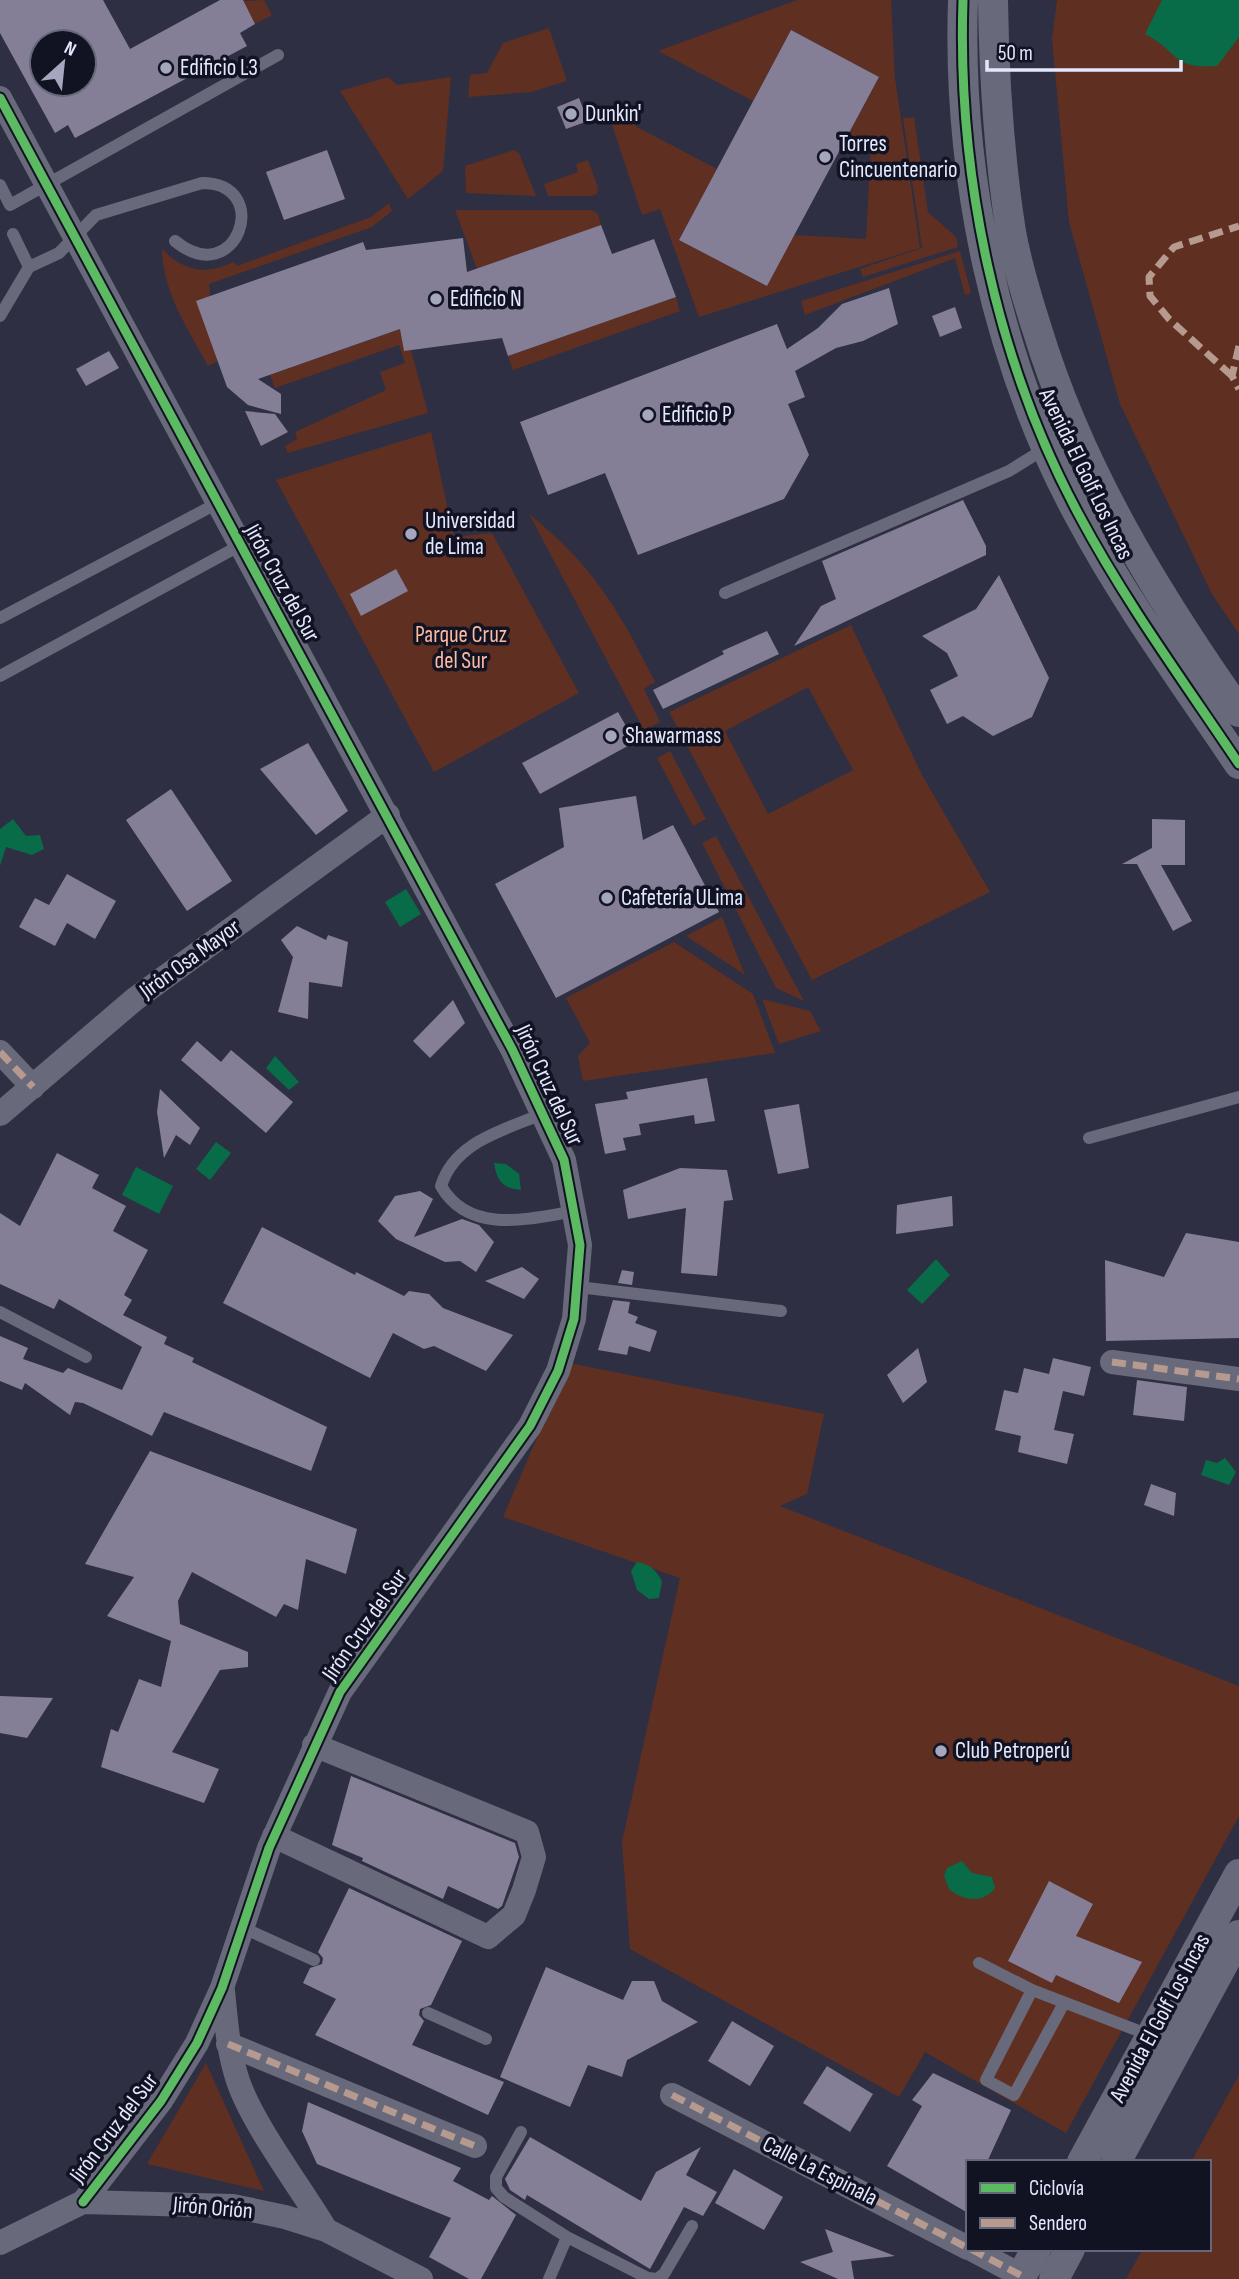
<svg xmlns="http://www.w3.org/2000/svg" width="1239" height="2279" viewBox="0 0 1239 2279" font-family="'Sofia Sans Condensed',sans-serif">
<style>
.green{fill:#5f2f22;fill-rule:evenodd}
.water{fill:#076c47}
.building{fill:#847f97;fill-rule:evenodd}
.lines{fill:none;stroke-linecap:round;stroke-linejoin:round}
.service{stroke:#68697a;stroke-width:12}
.minor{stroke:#68697a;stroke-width:24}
.tertiary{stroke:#68697a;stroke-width:30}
.quiet{stroke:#b69a8f;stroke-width:7;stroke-dasharray:14 7;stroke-linecap:butt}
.cycleway-casing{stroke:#111322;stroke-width:13}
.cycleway{stroke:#5cba63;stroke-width:9}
.poi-dot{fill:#a4a7bd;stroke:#111322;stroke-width:2.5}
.labels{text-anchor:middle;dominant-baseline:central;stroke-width:7;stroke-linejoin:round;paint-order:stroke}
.poi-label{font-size:23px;fill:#e4e8ff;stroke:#111322;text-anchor:start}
.street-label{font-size:23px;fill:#e4e8ff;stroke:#111322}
.park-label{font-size:23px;fill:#fdbaa3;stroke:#111322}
</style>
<rect width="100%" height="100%" fill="#2e2f42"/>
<path class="green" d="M 264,0 L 272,15 L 255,24 L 243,1 Z
M 797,0 L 891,0 L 895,78 L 920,248 L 699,317 L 660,209 L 642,215 L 609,116 L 625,111 L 637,127 L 717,169 L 679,240 L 767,286 L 794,235 L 866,239 L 871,147 L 843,145 L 879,77 L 791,30 L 753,101 L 658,51 Z
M 1057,0 L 1239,0 L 1239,634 L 1212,594 L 1120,404 L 1069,222 L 1052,39 Z
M 549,28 L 567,81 L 531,92 L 468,97 L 470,75 L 487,73 L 503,43 Z
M 388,77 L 397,85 L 451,77 L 443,171 L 408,199 L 340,91 Z
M 914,117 L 928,212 L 956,237 L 958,247 L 863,277 L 860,269 L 922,248 L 903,118 Z
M 514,150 L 519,153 L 536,196 L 466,193 L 465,166 Z
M 588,160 L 598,187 L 597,194 L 591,196 L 548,196 L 544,184 L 578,172 L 576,164 Z
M 389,203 L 392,211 L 372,227 L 209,284 L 218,361 L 208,366 C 188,328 163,294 162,249 C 184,271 204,276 233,262 L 237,266 L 371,217 Z
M 455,210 L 592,210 L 598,214 L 601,225 L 477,269 Z
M 960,251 L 971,293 L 965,295 L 955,258 L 805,315 L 801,301 Z
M 676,297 L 680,311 L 513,370 L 508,356 Z
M 401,329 L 404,351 L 411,350 L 428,413 L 288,453 L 285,446 L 297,439 L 295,432 L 386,390 L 380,372 L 405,363 L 399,345 L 275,388 L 270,375 Z
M 431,432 L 454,537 L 492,533 L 579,693 L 434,772 L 276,480 Z
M 529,514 C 593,565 619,610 655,682 L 644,689 L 660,722 L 644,730 Z
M 851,625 L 922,775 L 990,892 L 812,980 L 669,712 ZM 808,687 L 853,770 L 768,814 L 725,731 Z
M 670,751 L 706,819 L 693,826 L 657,758 Z
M 716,836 L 804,1001 L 776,988 L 702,843 Z
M 722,917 L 745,975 L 686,936 Z
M 674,942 L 753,994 L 775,1053 L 583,1081 L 578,1056 L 590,1043 L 566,998 Z
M 762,999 L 810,1011 L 821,1031 L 779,1044 Z
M 569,1363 L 824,1414 L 807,1494 L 780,1506 L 1239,1686 L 1239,1816 L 1066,2133 L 925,2052 L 899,2097 L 630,1949 L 622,1842 L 680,1578 L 503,1517 Z
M 206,2063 L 264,2191 L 147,2164 Z
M 1239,2075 L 1239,2279 L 1126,2279 L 1143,2249 L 1209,2249 L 1209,2162 L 1191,2162 Z"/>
<path class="water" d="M 1162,0 L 1239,0 L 1239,37 L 1217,66 C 1170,69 1180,52 1145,34 Z
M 13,819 L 26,836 L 40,835 L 44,849 L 32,855 L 6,847 L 0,866 L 0,829 Z
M 406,889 L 421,914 L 400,927 L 385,902 Z
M 275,1056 L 299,1082 L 289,1090 L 266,1068 Z
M 216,1142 L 231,1153 L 210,1180 L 196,1169 Z
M 494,1163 L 506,1164 L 519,1174 L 521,1190 C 502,1188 497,1181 494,1163 Z
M 136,1167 L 173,1186 L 159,1214 L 122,1195 Z
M 936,1259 L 950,1275 L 922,1304 L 907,1290 Z
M 1225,1458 L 1236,1472 L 1229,1485 L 1201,1475 L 1206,1460 L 1217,1463 Z
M 637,1562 C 650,1564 655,1569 662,1581 L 659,1598 L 649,1599 L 637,1590 L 631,1571 Z
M 962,1861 L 972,1873 L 992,1877 L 995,1888 C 983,1904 963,1901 949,1889 L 944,1876 L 947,1868 Z"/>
<path class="building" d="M 0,0 L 103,0 L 130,49 L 220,0 L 243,0 L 255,24 L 240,33 L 247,46 L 75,138 L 68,125 L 55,133 L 0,33 ZM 42,42 L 84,42 L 84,84 L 42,84 Z
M 791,30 L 879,77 L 767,286 L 679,240 Z
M 579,98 L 588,121 L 566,129 L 557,107 Z
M 327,150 L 345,199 L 284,220 L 266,172 Z
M 601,225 L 612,254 L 654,239 L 676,297 L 508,356 L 502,338 L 404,351 L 400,329 L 258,379 L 281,394 L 281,414 L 248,405 L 227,387 L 196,301 L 363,242 L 366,250 L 463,238 L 467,272 Z
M 889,288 L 898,324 L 863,341 L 836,348 L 795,371 L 805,397 L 788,404 L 809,455 L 784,499 L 638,555 L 605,473 L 548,495 L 520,422 L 777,324 L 787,349 L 818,328 L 842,304 Z
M 955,307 L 962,328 L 940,337 L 932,316 Z
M 109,351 L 119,368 L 86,386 L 76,369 Z
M 245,411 L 275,414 L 288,432 L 261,446 Z
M 963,500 L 986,546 L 986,555 L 794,646 L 821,606 L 836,599 L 822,561 Z
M 396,569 L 408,591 L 361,616 L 350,594 Z
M 999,575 L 1049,678 L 1032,717 L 993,736 L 963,716 L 947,724 L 930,690 L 958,676 L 947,653 L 922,636 L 976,609 Z
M 767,631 L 779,654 L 663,709 L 653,690 L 724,654 L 722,651 Z
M 618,712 L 635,742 L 540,794 L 522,763 Z
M 308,743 L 348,811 L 316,835 L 260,769 Z
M 171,789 L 232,881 L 187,911 L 126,820 Z
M 636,796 L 643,840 L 673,825 L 719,912 L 556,998 L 495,884 L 564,847 L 559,808 Z
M 1152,819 L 1185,820 L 1185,865 L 1161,865 L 1192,921 L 1173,931 L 1137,864 L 1122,864 L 1152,848 Z
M 67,874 L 116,901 L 95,939 L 67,923 L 55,946 L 19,927 L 35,898 L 49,905 Z
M 297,926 L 326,940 L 328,935 L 348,942 L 342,987 L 309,982 L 308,1019 L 278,1012 L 293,957 L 281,940 Z
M 453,1000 L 465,1023 L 430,1058 L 413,1041 Z
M 197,1041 L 221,1062 L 231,1050 L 293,1102 L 266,1133 L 181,1060 Z
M 707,1078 L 715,1121 L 695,1124 L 694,1115 L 639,1124 L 641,1135 L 623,1138 L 626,1150 L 605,1154 L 595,1104 L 628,1099 L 626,1092 Z
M 160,1089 L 200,1128 L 190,1145 L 176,1135 L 164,1158 L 157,1112 Z
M 799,1104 L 809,1168 L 778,1174 L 764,1110 Z
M 57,1153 L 99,1175 L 92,1188 L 126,1206 L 113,1231 L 148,1250 L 124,1295 L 132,1300 L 123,1315 L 167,1337 L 164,1344 L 194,1358 L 192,1362 L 327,1427 L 311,1471 L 164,1412 L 152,1436 L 83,1403 L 75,1402 L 70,1415 L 25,1383 L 22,1390 L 0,1381 L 0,1336 L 28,1348 L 23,1359 L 63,1373 L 68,1368 L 122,1390 L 142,1347 L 59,1299 L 54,1309 L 0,1284 L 0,1213 L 20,1226 Z
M 680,1168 L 727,1170 L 733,1200 L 724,1201 L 717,1276 L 681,1273 L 686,1208 L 628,1219 L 623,1190 Z
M 420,1191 L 433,1199 L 414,1237 L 462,1219 L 479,1225 L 494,1242 L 476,1272 L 460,1261 L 445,1262 L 396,1239 L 378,1221 L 395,1196 Z
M 952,1196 L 953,1226 L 896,1234 L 897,1205 Z
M 262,1227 L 355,1275 L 356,1272 L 404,1296 L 409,1291 L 429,1294 L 443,1308 L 513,1335 L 486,1371 L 434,1346 L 424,1349 L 393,1333 L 370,1378 L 223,1303 Z
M 1186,1233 L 1239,1242 L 1239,1338 L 1106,1341 L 1105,1260 L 1164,1277 Z
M 522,1267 L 539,1279 L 524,1299 L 485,1281 Z
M 622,1270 L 634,1272 L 632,1285 L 618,1283 Z
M 613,1300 L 630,1302 L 628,1313 L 638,1317 L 635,1323 L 657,1331 L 650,1352 L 629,1346 L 627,1355 L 598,1350 Z
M 918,1348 L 927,1382 L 903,1403 L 887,1375 Z
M 1053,1358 L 1091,1367 L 1084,1396 L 1063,1391 L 1054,1430 L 1074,1434 L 1067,1464 L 1018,1452 L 1021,1436 L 995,1430 L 1004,1390 L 1018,1393 L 1024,1368 L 1049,1374 Z
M 1137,1380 L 1187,1387 L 1184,1421 L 1133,1415 Z
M 150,1451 L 357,1529 L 346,1574 L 306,1559 L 298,1610 L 284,1604 L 276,1617 L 192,1572 L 178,1601 L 180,1624 L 248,1652 L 248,1667 L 220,1670 L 172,1752 L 219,1769 L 204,1803 L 101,1767 L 111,1729 L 118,1732 L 139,1679 L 161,1687 L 171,1641 L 107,1616 L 134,1577 L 85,1564 Z
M 1151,1484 L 1176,1493 L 1174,1516 L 1144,1505 Z
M 0,1696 L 53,1698 L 27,1738 L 0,1733 Z
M 351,1776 L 515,1843 L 519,1857 L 502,1906 L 498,1909 L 448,1886 L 443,1899 L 362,1861 L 363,1858 L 332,1845 Z
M 1049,1881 L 1093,1904 L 1076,1936 L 1142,1962 L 1119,2003 L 1056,1975 L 1052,1983 L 1008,1961 Z
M 349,1888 L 462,1941 L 431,2005 L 420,2009 L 419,2015 L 424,2021 L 412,2045 L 504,2082 L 488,2115 L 315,2035 L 336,1999 L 303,1983 L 310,1968 L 322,1964 L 323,1958 L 318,1952 Z
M 546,1967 L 623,2000 L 632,1981 L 654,1981 L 662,2001 L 698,2022 L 627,2060 L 622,2077 L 588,2065 L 570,2107 L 500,2077 Z
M 732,2021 L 774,2046 L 750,2086 L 708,2061 Z
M 827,2066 L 873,2094 L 850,2132 L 803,2103 Z
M 933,2073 L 1011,2110 L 987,2162 L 968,2162 L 968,2213 L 887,2166 L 922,2106 L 912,2100 Z
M 308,2102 L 461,2168 L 453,2181 L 489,2200 L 492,2196 L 516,2215 L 481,2279 L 469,2279 L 429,2257 L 451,2218 L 317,2164 L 302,2131 Z
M 530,2137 L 641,2201 L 656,2172 L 701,2147 L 686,2175 L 717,2192 L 703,2216 L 684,2207 L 650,2269 L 527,2195 L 525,2200 L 510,2190 L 505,2179 Z
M 734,2169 L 783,2197 L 764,2230 L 715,2203 Z
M 825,2229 L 895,2256 L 851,2261 L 854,2279 L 838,2279 L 800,2262 L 833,2252 Z"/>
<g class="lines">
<path class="service" d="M 0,185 L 10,205 L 278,55
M 29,267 L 59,253 L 96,215 L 202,183 C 274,183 237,292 175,241
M 0,316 L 29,267 L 13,234
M 725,593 L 1009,471 L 1046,448
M 0,618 L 216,504
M 0,676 L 239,546
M 544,1113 C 503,1131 455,1141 441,1186 C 469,1235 529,1219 575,1211
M 1089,1138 L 1239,1097
M 578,1287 L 781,1311
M 0,1312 L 86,1357
M 241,1927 L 314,1960
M 979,1963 L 1032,1990 L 1152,2036
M 1032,1990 L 986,2080 L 1014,2095 L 1064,2003
M 428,2013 L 486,2039
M 521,2132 L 496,2177 L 496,2188 L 504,2197 L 567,2237
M 549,2279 L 567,2237 L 648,2278 L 657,2279
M 657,2279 L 664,2274 L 692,2226"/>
<path class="minor" d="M 0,98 L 512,1049 L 564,1160 L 580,1245 L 574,1319 L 558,1371 L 530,1426 L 340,1692 L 269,1848 L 222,1988 L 197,2043 L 161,2101 L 83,2202
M 0,1052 L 33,1087
M 0,1114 L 135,999 L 388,815
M 1112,1362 L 1239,1379
M 274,1836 L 488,1937 L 514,1915 L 524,1890 L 534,1857 L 527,1832 L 314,1745
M 223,1991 C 226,2021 228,2051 238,2081 C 253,2125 301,2188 326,2230
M 228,2044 L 475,2146
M 672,2095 L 968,2248
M 0,2243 L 83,2202 L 233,2206 L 285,2217 L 326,2230 L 421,2279
M 971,2249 L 1022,2276"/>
<path class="tertiary" d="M 963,0 C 957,175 996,361 1079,515 C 1126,603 1184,682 1239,764
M 993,0 C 994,78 999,155 1011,232 C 1017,265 1027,298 1037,329 C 1080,470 1155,592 1239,712
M 1082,2162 L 1239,1874
M 1116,2162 L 1239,1935
M 1020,2279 L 1036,2249
M 1054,2279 L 1070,2249"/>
<path class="quiet" d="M 1239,346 L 1232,376 L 1239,389
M 1232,376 L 1169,319 L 1150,296 L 1149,277 L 1174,247 L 1239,226
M 0,1052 L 33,1087
M 1112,1362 L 1239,1379
M 228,2044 L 475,2146
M 672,2095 L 968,2248
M 971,2249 L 1022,2276"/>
<g class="cycleway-casing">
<path id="cycleway" d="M 963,0 C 957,175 996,361 1079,515 C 1126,603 1184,682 1239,764
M 0,98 L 512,1049 L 564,1160 L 580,1245 L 574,1319 L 558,1371 L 530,1426 L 340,1692 L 269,1848 L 222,1988 L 197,2043 L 161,2101 L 83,2202"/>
</g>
<use href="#cycleway" class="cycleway"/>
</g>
<g class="poi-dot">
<circle cx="166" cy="68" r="7"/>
<circle cx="571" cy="114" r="7"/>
<circle cx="825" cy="157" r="7"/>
<circle cx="436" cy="299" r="7"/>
<circle cx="648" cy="415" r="7"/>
<circle cx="411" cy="534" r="7"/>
<circle cx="611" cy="736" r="7"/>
<circle cx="607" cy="898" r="7"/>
<circle cx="941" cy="1751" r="7"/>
</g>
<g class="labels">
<g class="poi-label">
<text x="180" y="68">Edificio L3</text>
<text x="585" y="114">Dunkin'</text>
<text x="839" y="144">Torres<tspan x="839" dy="26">Cincuentenario</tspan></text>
<text x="450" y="299">Edificio N</text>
<text x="662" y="415">Edificio P</text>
<text x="425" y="521">Universidad<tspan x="425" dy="26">de Lima</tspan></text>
<text x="625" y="736">Shawarmass</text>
<text x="621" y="898">Cafetería ULima</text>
<text x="955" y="1751">Club Petroperú</text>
</g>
<g class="street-label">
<text transform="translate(1086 474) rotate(64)">Avenida El Golf Los Incas</text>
<text transform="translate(282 583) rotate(61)">Jirón Cruz del Sur</text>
<text transform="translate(190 959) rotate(-36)">Jirón Osa Mayor</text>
<text transform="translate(549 1085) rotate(65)">Jirón Cruz del Sur</text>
<text transform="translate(365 1625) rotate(-55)">Jirón Cruz del Sur</text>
<text transform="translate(1160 2018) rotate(-62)">Avenida El Golf Los Incas</text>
<text transform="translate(114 2128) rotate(-53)">Jirón Cruz del Sur</text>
<text transform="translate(820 2171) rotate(27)">Calle La Espinala</text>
<text transform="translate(213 2208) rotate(5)">Jirón Orión</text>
</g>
<g class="park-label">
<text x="461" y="635">Parque Cruz<tspan x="461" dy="26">del Sur</tspan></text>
</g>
</g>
<rect x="966" y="2160" width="245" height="91" fill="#111322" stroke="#65687a" stroke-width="2"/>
<rect x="980" y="2183" width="35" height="10" fill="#5cba63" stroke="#65687a" stroke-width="2"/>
<text x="1029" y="2195" font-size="21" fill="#e4e8ff">Ciclovía</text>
<rect x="980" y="2218" width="35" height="10" fill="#b69a8f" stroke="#65687a" stroke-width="2"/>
<text x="1029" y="2230" font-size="21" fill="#e4e8ff">Sendero</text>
<g transform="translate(63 63) rotate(27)"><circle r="33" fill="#111322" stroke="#65687a" stroke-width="2"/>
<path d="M0-5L12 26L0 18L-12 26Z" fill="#a4a7bd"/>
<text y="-10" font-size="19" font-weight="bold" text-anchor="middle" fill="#e4e8ff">N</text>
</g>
<path d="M987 60v10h194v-10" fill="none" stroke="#e4e8ff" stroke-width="3.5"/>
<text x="998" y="60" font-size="21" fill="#e4e8ff" stroke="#111322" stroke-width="5" paint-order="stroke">50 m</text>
</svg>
